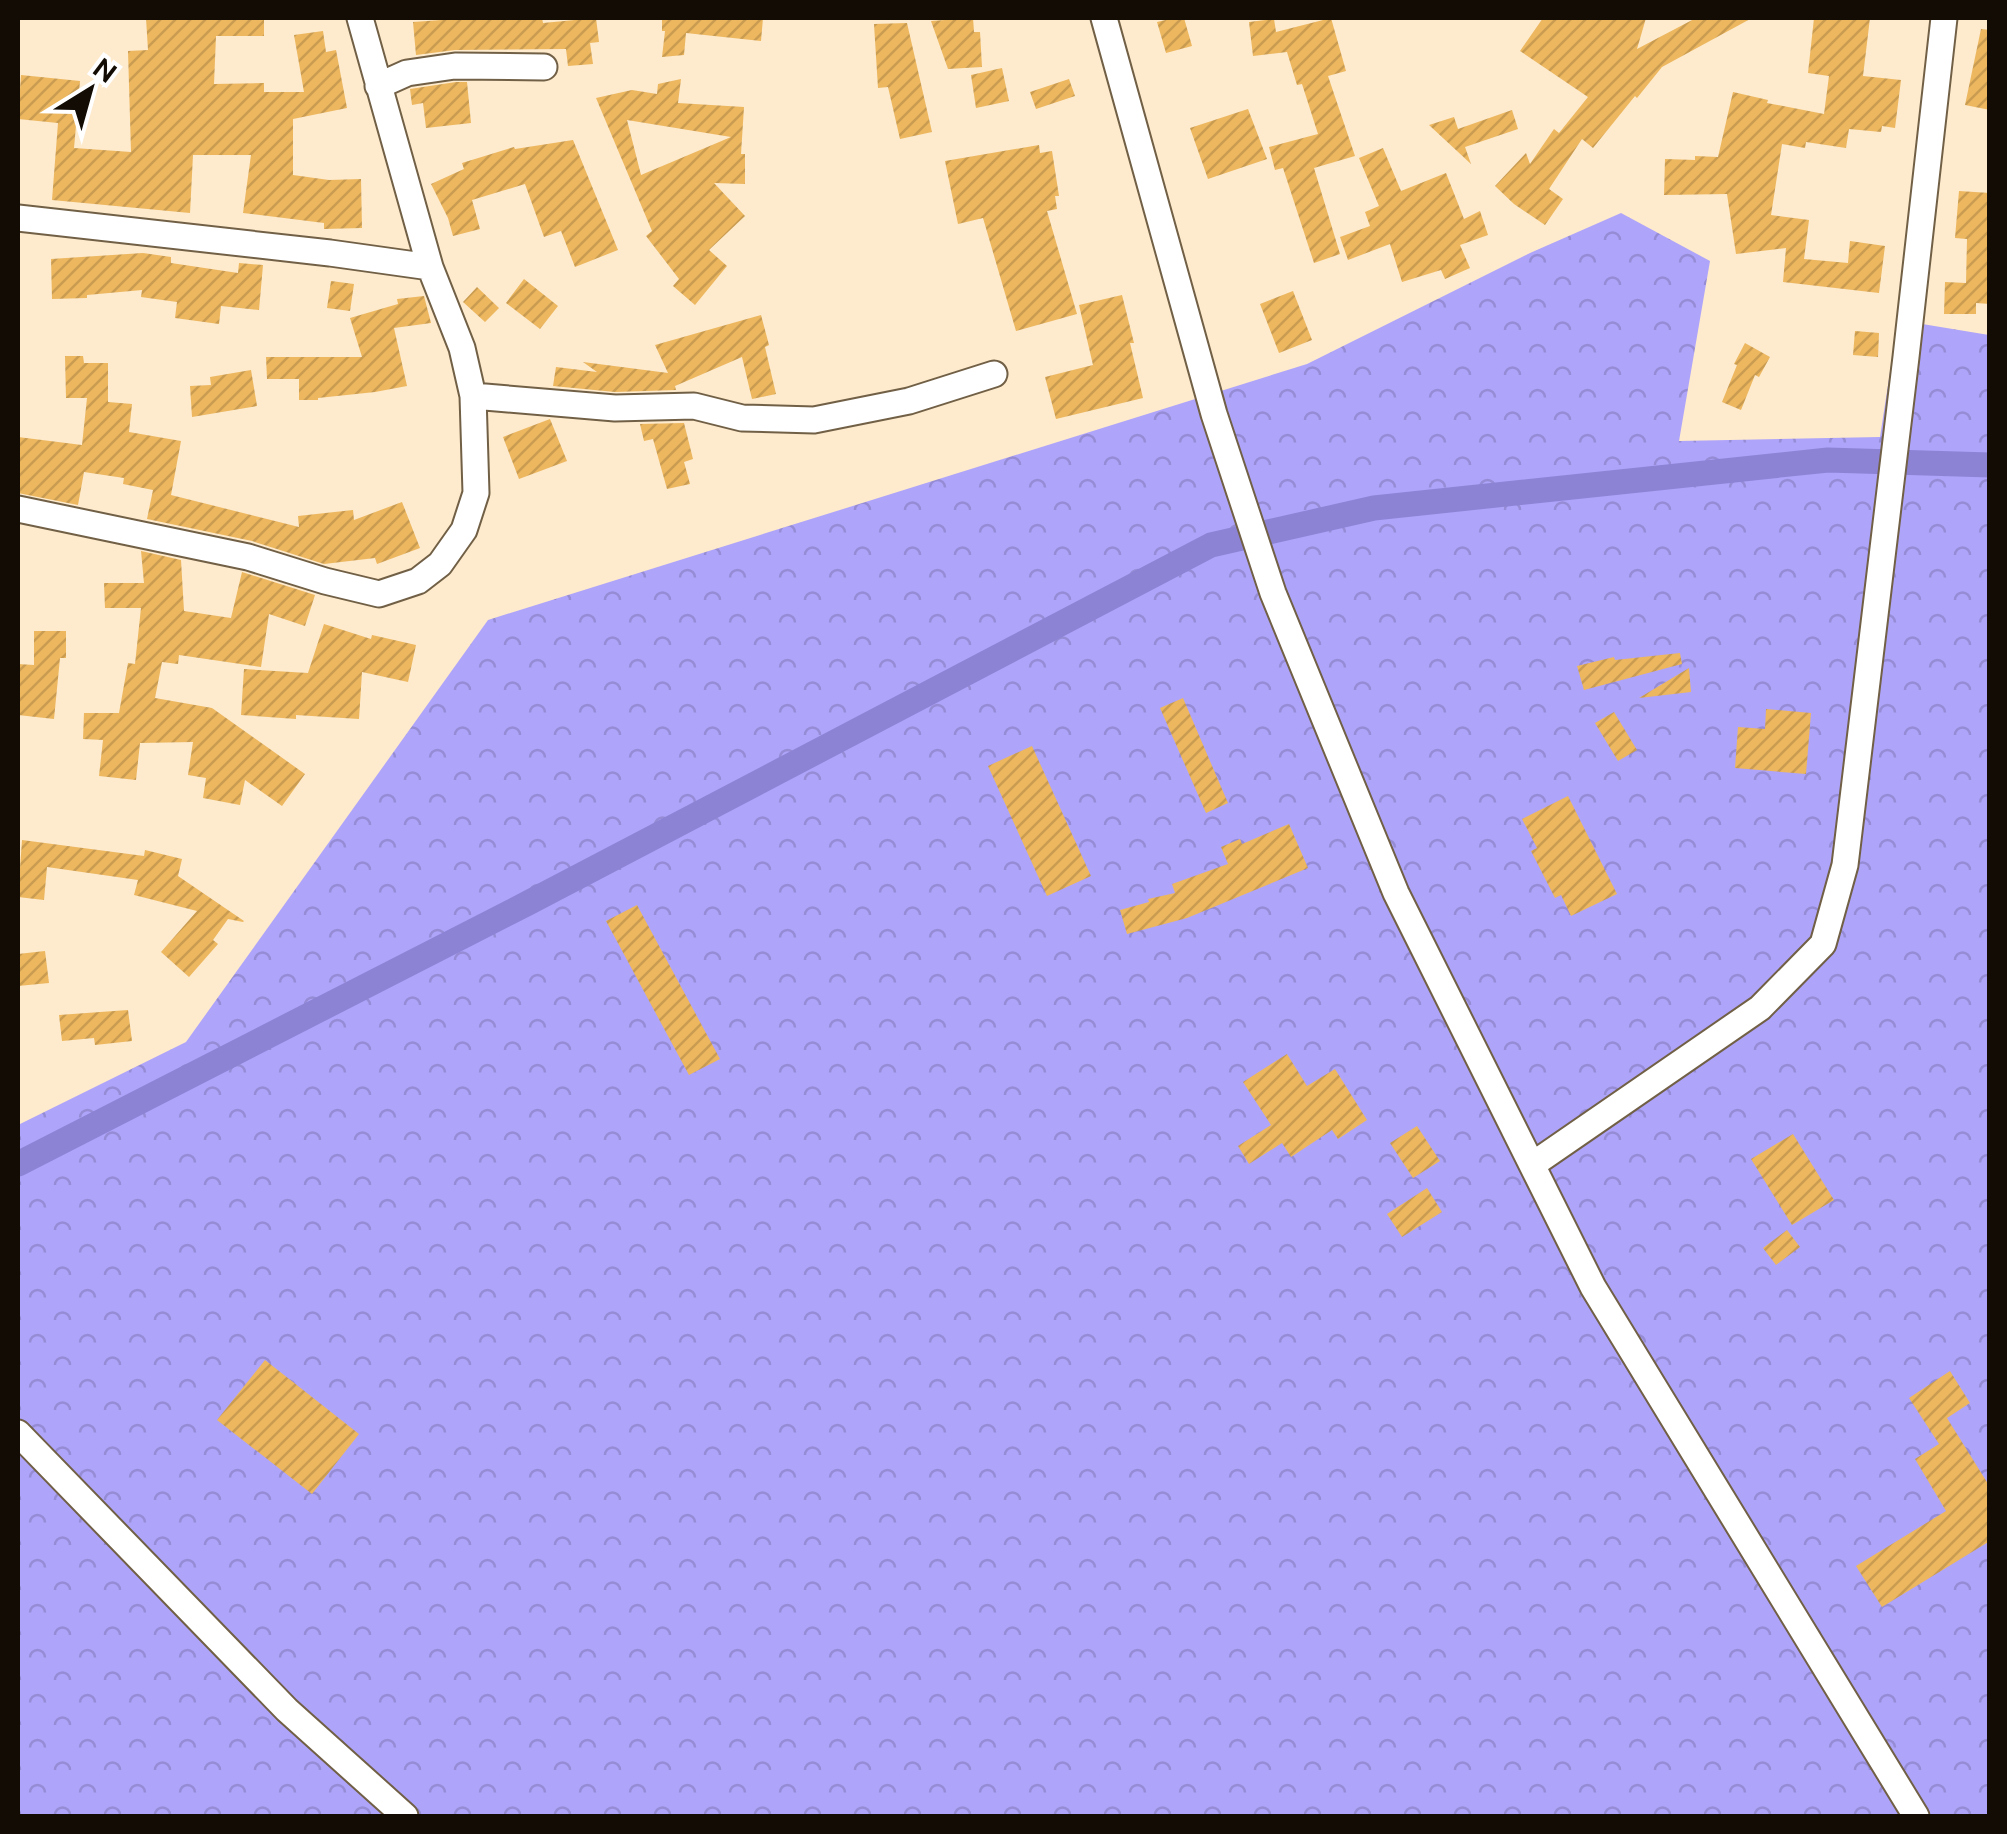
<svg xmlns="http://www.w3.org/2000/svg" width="2007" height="1834" viewBox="0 0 2007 1834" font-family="Ubuntu,sans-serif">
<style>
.forest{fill:url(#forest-crowns)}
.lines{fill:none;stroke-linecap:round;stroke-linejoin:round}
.canal{stroke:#8d83d5;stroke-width:25}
.building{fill:url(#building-hatch);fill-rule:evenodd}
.street-casing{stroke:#716046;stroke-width:29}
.street{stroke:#fff;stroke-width:25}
</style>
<defs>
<pattern id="forest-crowns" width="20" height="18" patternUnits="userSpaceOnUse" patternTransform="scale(2.5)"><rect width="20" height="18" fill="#aea4fa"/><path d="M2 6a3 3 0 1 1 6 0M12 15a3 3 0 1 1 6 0" fill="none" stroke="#958cd5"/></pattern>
<pattern id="building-hatch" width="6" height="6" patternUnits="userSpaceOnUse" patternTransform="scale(2.5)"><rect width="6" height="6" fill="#ecb75f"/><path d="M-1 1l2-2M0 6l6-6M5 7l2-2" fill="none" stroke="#c99c51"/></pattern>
</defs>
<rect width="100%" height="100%" fill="#feeacc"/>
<path class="forest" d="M 1621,213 L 1710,261 L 1679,441 L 1880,437 L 1898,320 L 1989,335 L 1989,1816 L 18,1816 L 18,1125 L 186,1042 L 488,620 L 1307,364 L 1530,253 Z"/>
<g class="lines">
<path class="canal" d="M 18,1164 L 528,903 L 1211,545 L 1374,508 L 1828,460 L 1990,465"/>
</g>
<path class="building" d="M 146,18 L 264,18 L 264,36 L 216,36 L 214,84 L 264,83 L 264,92 L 304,92 L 294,35 L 323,31 L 326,52 L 336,50 L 347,108 L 293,119 L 293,175 L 329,180 L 361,179 L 362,228 L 324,229 L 324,223 L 243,213 L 251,155 L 193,155 L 190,213 L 52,200 L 58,123 L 18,119 L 21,75 L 80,81 L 74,148 L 131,152 L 128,51 L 148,50 Z
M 470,18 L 542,18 L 543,23 L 596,18 L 599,42 L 590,43 L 593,64 L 568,66 L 566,49 L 455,50 L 416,55 L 413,22 Z
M 662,18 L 763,18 L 761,41 L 686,33 L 684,55 L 662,57 L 665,31 L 662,31 Z
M 973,18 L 974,32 L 980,32 L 982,67 L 948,69 L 931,21 Z
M 1174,18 L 1184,18 L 1192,46 L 1166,53 L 1157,22 Z
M 1331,18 L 1346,71 L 1328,76 L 1355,156 L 1314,168 L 1340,254 L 1314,263 L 1283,168 L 1275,170 L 1269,147 L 1318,134 L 1302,84 L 1297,85 L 1287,52 L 1253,56 L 1249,22 L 1274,19 L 1276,32 Z
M 1543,18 L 1646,18 L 1637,49 L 1696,18 L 1752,18 L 1662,67 L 1637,98 L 1635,96 L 1593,148 L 1582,139 L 1549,189 L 1563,199 L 1545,225 L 1514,204 L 1495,186 L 1526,153 L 1530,164 L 1554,129 L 1559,133 L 1588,97 L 1520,51 Z
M 1814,18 L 1870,18 L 1863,76 L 1901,80 L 1895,128 L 1882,126 L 1881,132 L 1849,129 L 1846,148 L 1806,142 L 1805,148 L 1782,144 L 1771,215 L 1809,220 L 1804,259 L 1848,263 L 1850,241 L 1885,246 L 1879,293 L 1783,282 L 1786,248 L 1736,254 L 1727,194 L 1664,195 L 1665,159 L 1695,160 L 1695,156 L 1718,157 L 1733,92 L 1768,100 L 1767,103 L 1824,114 L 1829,76 L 1808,73 Z
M 907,23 L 932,132 L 900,139 L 888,87 L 878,88 L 874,24 Z
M 1981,29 L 1990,30 L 1990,110 L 1965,105 Z
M 1002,68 L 1009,101 L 976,108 L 971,75 Z
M 681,79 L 678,103 L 744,107 L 741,154 L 745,154 L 745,184 L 714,183 L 745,216 L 709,250 L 727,266 L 695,305 L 673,286 L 679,279 L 646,236 L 652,231 L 596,98 L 632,90 L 657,94 L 658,84 ZM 627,120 L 731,137 L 641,175 Z
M 1069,79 L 1075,96 L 1036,109 L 1030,92 Z
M 456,82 L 467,82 L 471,123 L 426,128 L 423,103 L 412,105 L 410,89 Z
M 1248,109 L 1267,159 L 1208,179 L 1190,128 Z
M 1512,110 L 1518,129 L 1465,147 L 1471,164 L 1429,125 L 1454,117 L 1458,129 Z
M 573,140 L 618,250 L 575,267 L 561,231 L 544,237 L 525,184 L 472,200 L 480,229 L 453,236 L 448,218 L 431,184 L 464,169 L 462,163 L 514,147 L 515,149 Z
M 1039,145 L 1040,153 L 1052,151 L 1059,196 L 1055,196 L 1057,209 L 1047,211 L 1077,314 L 1016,331 L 983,218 L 958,224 L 945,161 Z
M 1383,148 L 1401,191 L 1446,173 L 1464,219 L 1480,211 L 1488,235 L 1460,245 L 1470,268 L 1445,279 L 1441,270 L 1402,282 L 1390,244 L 1348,260 L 1340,237 L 1370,226 L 1365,212 L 1379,206 L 1359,158 Z
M 1959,191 L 1990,193 L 1990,304 L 1976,303 L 1976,314 L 1944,314 L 1945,282 L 1966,283 L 1967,239 L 1955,238 Z
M 143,253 L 171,257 L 171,263 L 238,273 L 239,263 L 263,265 L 259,310 L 221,306 L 219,324 L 175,318 L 177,302 L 141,297 L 142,290 L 87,295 L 87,298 L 52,299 L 51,259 Z
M 524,279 L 558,306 L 540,329 L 506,303 Z
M 331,281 L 354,284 L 350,311 L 327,308 Z
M 477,287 L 499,308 L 485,322 L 463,302 Z
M 1293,291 L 1312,340 L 1279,353 L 1260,304 Z
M 1122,295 L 1134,343 L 1130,343 L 1143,398 L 1056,419 L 1045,377 L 1093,365 L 1079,305 Z
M 424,296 L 431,323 L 394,328 L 407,386 L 375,392 L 318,398 L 318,400 L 299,400 L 299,379 L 267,379 L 266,357 L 362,357 L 350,318 L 398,304 L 397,299 Z
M 761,315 L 769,345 L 765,347 L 776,394 L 752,399 L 742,357 L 675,386 L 676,390 L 615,392 L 553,386 L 556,367 L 597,372 L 583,362 L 668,373 L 655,345 Z
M 1855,331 L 1879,333 L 1878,357 L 1853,355 Z
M 1745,343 L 1770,357 L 1759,377 L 1755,375 L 1741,410 L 1722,402 L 1737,365 L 1734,364 Z
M 65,356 L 83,356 L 84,363 L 108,363 L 108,402 L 132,404 L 129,432 L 181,441 L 171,495 L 299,527 L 298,516 L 353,510 L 354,520 L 402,502 L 420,548 L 377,564 L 375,558 L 324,564 L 252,541 L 147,519 L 153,490 L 123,484 L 124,478 L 84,472 L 78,505 L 18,493 L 18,437 L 82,445 L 87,398 L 66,398 Z
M 251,370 L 257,406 L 192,417 L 190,386 L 211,385 L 210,377 Z
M 550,419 L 567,461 L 519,479 L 503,437 Z
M 684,423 L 693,459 L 684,462 L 690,484 L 667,489 L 653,439 L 644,441 L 640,424 Z
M 141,551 L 181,560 L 184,611 L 231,618 L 242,572 L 315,595 L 305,626 L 269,614 L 261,667 L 179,655 L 178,664 L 162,662 L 155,698 L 212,708 L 305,774 L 282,806 L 245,780 L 240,805 L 203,798 L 206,778 L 188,775 L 193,742 L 140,743 L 136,780 L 99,776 L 103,740 L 83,739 L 84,713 L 119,713 L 128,663 L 135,664 L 141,608 L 105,608 L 104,583 L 144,583 Z
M 324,624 L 371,639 L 372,635 L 416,645 L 408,682 L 362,672 L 359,719 L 296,715 L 296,719 L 241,715 L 244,669 L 308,673 Z
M 34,631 L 66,631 L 66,658 L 60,658 L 54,719 L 18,715 L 18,664 L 34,665 Z
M 1680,653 L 1682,664 L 1584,690 L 1577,666 L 1614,657 L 1615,660 Z
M 1689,668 L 1691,692 L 1639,698 Z
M 1183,698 L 1228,803 L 1206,813 L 1160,708 Z
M 1766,709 L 1811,713 L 1806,774 L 1735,768 L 1738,727 L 1765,729 Z
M 1614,712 L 1637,750 L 1618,761 L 1595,723 Z
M 1032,746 L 1091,876 L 1047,896 L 988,766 Z
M 1568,796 L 1617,894 L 1571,916 L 1561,895 L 1555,898 L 1531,851 L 1537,848 L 1522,819 Z
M 1289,824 L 1308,868 L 1187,918 L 1127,934 L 1120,910 L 1149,902 L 1148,899 L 1175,893 L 1172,884 L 1228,864 L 1221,847 L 1240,839 L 1242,844 Z
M 22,840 L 144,856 L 145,850 L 182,859 L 178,876 L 244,921 L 243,922 L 228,919 L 213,940 L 218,944 L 189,977 L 161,952 L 197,911 L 134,895 L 138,880 L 47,867 L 44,900 L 18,897 Z
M 637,905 L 720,1059 L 689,1075 L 606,921 Z
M 45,951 L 49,983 L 18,986 L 18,954 Z
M 128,1010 L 132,1041 L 95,1045 L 94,1038 L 62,1041 L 59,1015 Z
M 1287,1054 L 1307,1086 L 1335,1069 L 1367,1120 L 1338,1139 L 1332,1130 L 1291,1157 L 1282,1143 L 1249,1164 L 1238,1146 L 1271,1125 L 1243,1082 Z
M 1417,1126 L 1440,1161 L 1413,1178 L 1390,1143 Z
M 1793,1134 L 1834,1200 L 1792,1225 L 1751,1159 Z
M 1427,1188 L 1442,1212 L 1402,1237 L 1387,1214 Z
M 1787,1230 L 1800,1247 L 1776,1265 L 1763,1248 Z
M 265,1360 L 359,1434 L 312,1494 L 217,1420 Z
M 1950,1371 L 1970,1403 L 1947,1418 L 1990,1487 L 1990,1541 L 1882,1607 L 1856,1566 L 1946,1511 L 1915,1459 L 1939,1444 L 1909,1398 Z"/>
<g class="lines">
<g class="street-casing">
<path id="street" d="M 1104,18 L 1214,414 L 1273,593 L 1396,893 L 1593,1287 L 1916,1816
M 378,86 L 407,73 L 455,66 L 544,67
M 18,218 L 330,253 L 430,267 L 360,18
M 473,396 L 615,408 L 694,406 L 742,418 L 814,420 L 909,401 L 994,374
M 18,509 L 248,557 L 325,581 L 379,594 L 418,581 L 440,564 L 464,530 L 476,493 L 473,396 L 462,348 L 430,267
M 1532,1165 L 1760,1008 L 1823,944 L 1845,865 L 1906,357 L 1944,18
M 18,1433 L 287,1710 L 405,1816"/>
</g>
<use href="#street" class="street"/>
</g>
<rect width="2007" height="1834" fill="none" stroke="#120c04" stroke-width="40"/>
<g transform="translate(90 90) rotate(37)" stroke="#ffffff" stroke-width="8" paint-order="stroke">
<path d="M0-8L18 38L0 25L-18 38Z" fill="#120c04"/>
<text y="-15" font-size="28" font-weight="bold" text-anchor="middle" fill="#120c04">N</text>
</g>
</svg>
